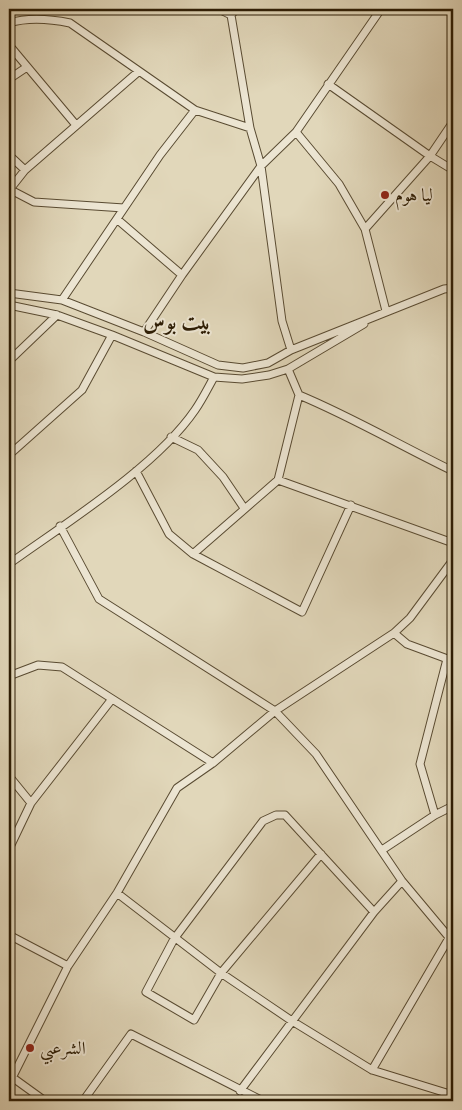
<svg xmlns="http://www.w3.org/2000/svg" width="462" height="1110" viewBox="0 0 462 1110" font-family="'IM FELL Double Pica',Amiri,serif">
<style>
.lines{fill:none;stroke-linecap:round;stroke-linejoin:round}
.street-casing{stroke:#594b32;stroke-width:9}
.street{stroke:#ece5d2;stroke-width:7}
.poi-dot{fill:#8f2418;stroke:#ece5d2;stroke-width:2}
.labels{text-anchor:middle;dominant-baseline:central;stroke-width:4;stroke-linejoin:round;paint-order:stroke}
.poi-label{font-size:18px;fill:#2c1c04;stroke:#ece5d2;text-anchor:start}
.district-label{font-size:22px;font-weight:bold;fill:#2c1c04;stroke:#ece5d2}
</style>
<rect width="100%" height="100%" fill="#e1d7ba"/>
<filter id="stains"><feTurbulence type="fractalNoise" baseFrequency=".004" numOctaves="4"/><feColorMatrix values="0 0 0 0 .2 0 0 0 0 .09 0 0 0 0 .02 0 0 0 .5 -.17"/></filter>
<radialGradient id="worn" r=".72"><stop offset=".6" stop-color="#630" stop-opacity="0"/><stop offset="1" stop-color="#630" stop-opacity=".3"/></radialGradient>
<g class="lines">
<g class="street-casing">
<path id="street" d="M 219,9 L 231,15
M 236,9 L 231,15 L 250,128 L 261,166 L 282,321 L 291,350
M 9,23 C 29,17 50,19 70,23 L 195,110 L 250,128
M 9,45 L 76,125
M 9,79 L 27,67
M 328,84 L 430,156 L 453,170
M 296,132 L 339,184 L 365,229 L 386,311
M 9,155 L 25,170
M 9,189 L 34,202 L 124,208
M 10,189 L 25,170 L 138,72
M 118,220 L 182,275
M 365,229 L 430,156 L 453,122
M 9,293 L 62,300 L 144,332 L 218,365 L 243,368 L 268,363 L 291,350 L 444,289 L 453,288
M 62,300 L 160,155 L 195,110
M 9,305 L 57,315 L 112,335 L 214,377 L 242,379 L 269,375 L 288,369 L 364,324
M 144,332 L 182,275 L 261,166 L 296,132 L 381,9
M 9,361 L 57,315
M 288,369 L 299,395 C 352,417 401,446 453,471
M 171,437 L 198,450 L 223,477 L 244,508
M 9,455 L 82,390 L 112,335
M 136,471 L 169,534 L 193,554 L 302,612 L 351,505
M 278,480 L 299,395
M 60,526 L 99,599 L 275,711 L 316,754 L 402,881 L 453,942
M 193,554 L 278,480 L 453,543
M 9,564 C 66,523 156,467 195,410 C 202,400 208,388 214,377
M 394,633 L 407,644 L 453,661
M 9,676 L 38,665 L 62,667 L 213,763
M 9,776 L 31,803
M 435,815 L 420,764 L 447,659
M 9,849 L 31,803 L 112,699
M 382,850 L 435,815 L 453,806
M 321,854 L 221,973 L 194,1020 L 146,992 L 174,939 L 263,821 L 276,815 L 285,815 L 374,912
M 117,893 L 221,973 L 292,1021 L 372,1070 L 453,1095
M 9,935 L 68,966
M 372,1070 L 449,938
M 9,1075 L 45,1101
M 9,1084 L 68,966 L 117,893 L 177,788 L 213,763 L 275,711 L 394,633 L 410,618 L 453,560
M 240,1091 L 374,912 L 402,881
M 83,1101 L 131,1034 L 263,1101"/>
</g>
<use href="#street" class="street"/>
</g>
<g class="poi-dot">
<circle cx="385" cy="195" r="5"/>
<circle cx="30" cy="1048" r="5"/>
</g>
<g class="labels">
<g class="poi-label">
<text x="395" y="195">ليا هوم</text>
<text x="40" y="1048">الشرعبي</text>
</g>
<g class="district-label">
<text x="177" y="322">بيت بوس</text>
</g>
</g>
<rect width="462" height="1110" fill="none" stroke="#e1d7ba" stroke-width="30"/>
<rect x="10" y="10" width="442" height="1090" fill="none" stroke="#2c1c04" stroke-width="2.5"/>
<rect x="15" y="15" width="432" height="1080" fill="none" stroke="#2c1c04"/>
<rect width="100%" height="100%" filter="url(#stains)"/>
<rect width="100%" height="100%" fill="url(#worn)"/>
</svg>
